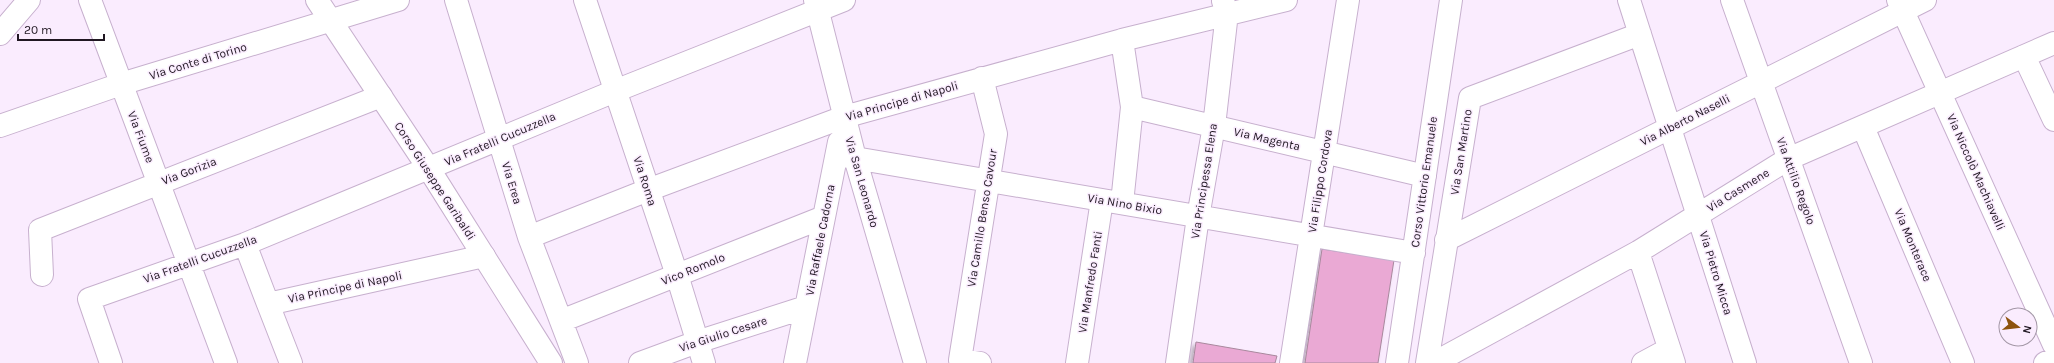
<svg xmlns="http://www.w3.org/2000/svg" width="2054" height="363" viewBox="0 0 2054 363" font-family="Karla,sans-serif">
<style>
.building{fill:#eaa9d4;stroke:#a8889d;filter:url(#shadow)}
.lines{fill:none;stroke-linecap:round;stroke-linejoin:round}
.minor-casing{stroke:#c7b0ce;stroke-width:24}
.major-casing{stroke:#c7b0ce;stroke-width:24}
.minor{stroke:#fff;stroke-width:22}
.major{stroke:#fff;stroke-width:22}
.labels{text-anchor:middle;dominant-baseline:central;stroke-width:3;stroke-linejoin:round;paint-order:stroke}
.street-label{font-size:12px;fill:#201722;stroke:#faecfe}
</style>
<defs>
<filter id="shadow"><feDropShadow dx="-3.5" dy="3.5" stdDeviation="2" flood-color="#0004"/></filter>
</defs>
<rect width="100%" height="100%" fill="#faecfe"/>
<path class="building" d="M 1322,249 L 1394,260 L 1378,363 L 1305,363 Z
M 1196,342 L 1277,356 L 1275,363 L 1193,363 Z"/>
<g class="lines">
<g class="minor-casing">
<path id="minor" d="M 90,0 L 226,363
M 456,0 L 529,237 L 577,363
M 815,0 L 855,158 L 915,363
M 1629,0 L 1745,363
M 1732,0 L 1861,363
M 1898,0 L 2054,345
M 0,34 L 29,0
M 1122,40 L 1132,107 L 1122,203
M 2024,56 L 2054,120
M 1132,107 L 1425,176
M 0,126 L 121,84 L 398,0
M 1863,127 L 1963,363
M 837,155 L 1414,253
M 529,237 L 648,190 L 844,117 L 1122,40 L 1286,0
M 1446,240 L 1925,0
M 245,244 L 268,304 L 484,256
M 1638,252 L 1674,363
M 42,275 L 40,230 L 381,96
M 268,304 L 291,363
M 561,321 L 824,217
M 111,363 L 89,299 L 245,244 L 615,91 L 844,0
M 640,363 L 697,342 L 806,307
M 795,363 L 839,142
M 980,363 L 960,360 L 996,134 L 982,78
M 1077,363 L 1102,200
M 1177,363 L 1198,217 L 1214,126 L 1227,13 L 1223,1
M 1291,363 L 1348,0
M 1397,363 L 1451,0
M 1427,363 L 1470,98 L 1640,34
M 1434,363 L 1638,252 L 1788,159 L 2054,43
M 1643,363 L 1669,349
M 2045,363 L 2054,359"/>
</g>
<g class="major-casing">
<path id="major" d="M 317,0 L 429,169 L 551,363
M 585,0 L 677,275 L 704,363"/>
</g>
<use href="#minor" class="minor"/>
<use href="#major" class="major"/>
</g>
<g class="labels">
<g class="street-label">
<text transform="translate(198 61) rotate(-17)">Via Conte di Torino</text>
<text transform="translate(902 101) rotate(-16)">Via Principe di Napoli</text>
<text transform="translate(1685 120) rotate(-27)">Via Alberto Naselli</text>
<text transform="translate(141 137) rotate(69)">Via Fiume</text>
<text transform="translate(500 139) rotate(-23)">Via Fratelli Cucuzzella</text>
<text transform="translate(1267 139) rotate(13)">Via Magenta</text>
<text transform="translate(1461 152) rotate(-81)">Via San Martino</text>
<text transform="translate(189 171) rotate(-21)">Via Gorizia</text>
<text transform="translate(1976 172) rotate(66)">Via Niccolò Machiavelli</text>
<text transform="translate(435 181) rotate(57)">Corso Giuseppe Garibaldi</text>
<text transform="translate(645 181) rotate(72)">Via Roma</text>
<text transform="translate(1204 181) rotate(-81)">Via Principessa Elena</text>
<text transform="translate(1320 181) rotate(-81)">Via Filippo Cordova</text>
<text transform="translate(1796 181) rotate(70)">Via Attilio Regolo</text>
<text transform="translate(862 182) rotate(74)">Via San Leonardo</text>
<text transform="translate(1424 182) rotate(-82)">Corso Vittorio Emanuele</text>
<text transform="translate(512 183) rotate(73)">Via Erea</text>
<text transform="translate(1738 190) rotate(-32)">Via Casmene</text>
<text transform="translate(1125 204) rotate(10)">Via Nino Bixio</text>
<text transform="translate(982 218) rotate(-81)">Via Camillo Benso Cavour</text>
<text transform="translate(820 240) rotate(-79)">Via Raffaele Cadorna</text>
<text transform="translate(1913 245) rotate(67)">Via Monterace</text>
<text transform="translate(200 259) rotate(-20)">Via Fratelli Cucuzzella</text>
<text transform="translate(693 269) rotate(-22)">Vico Romolo</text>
<text transform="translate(1716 273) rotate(73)">Via Pietro Micca</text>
<text transform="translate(1090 282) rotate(-81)">Via Manfredo Fanti</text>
<text transform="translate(345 287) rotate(-12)">Via Principe di Napoli</text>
<text transform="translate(723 334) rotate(-18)">Via Giulio Cesare</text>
</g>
</g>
<g transform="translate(2018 327) rotate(105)"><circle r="19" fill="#faecfe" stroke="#a397a6"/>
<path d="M0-3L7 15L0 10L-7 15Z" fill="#8d530d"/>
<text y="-6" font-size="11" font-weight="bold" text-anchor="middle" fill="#201722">N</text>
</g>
<path d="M18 34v6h86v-6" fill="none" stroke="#201722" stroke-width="2"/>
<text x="24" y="34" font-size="12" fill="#201722" stroke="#faecfe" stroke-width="3" paint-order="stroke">20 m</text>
</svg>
